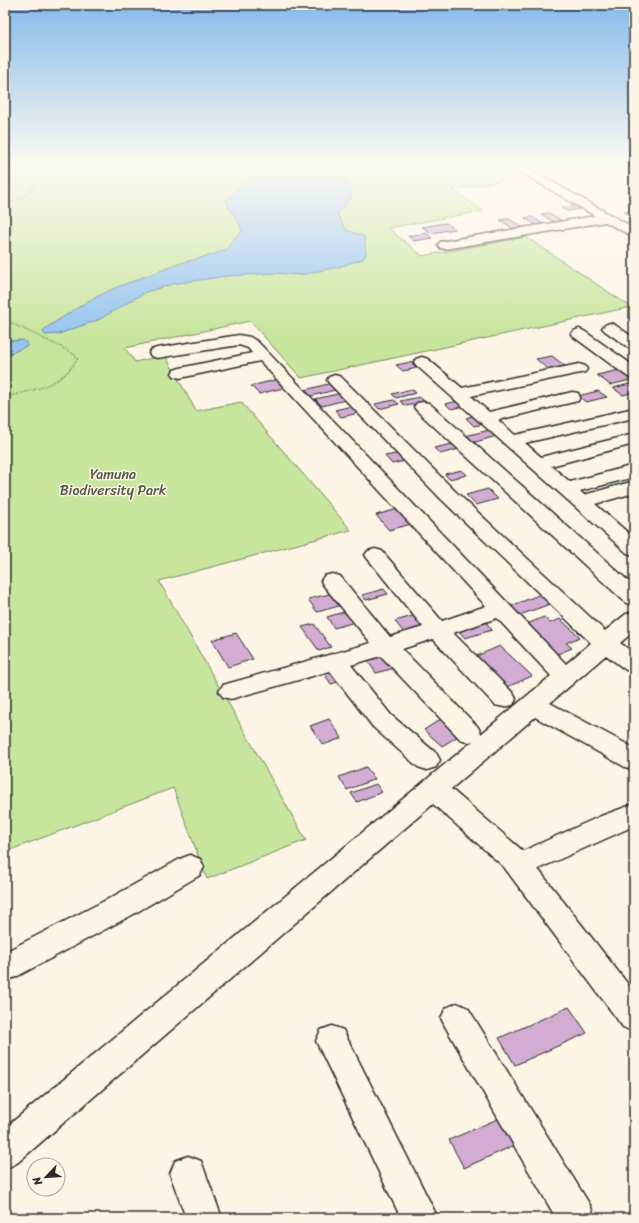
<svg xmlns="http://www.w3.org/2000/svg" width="639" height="1223" viewBox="0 0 639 1223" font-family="Sriracha,sans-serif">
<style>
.green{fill:#c7e59c;stroke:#798864}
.water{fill:#94c3ef;stroke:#6a86a1}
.building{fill:#d3acd3;stroke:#2b2b2b}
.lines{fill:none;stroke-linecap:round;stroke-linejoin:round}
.minor-casing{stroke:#2b2b2b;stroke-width:3}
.path-far1{stroke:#2b2b2b;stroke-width:1.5;stroke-dasharray:0.5 1.5;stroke-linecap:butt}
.path{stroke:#2b2b2b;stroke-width:2;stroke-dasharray:0.5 2;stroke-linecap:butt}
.minor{fill:#fcf5e5;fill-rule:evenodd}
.labels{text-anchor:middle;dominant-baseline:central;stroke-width:3;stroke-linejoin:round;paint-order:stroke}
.park-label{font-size:14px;fill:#525a47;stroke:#fcf5e5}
</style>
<rect width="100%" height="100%" fill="#fcf5e5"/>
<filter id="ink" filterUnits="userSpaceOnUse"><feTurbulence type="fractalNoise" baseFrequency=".025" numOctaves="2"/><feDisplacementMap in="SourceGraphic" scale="8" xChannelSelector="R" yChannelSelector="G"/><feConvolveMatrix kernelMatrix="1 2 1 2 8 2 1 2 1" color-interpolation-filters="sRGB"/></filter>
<g filter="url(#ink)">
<path class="green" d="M 5,166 L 500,166 L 519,177 L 453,190 L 483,211 L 388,228 L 422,256 L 526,237 L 631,307 L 301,378 L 250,321 L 125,348 L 135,362 L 165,355 L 196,411 L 241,402 L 351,530 L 159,581 L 306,840 L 207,879 L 173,788 L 5,852 Z"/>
<path class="water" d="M 262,166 L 306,166 L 348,182 L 352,195 C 349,204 342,207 337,214 L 346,230 L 364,236 L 366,254 L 363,259 L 338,267 L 300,275 L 276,273 L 227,276 L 172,284 L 146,292 L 100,319 L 59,334 L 45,335 L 43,332 L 46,328 L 88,301 L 115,288 L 178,264 L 218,253 L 227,249 L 233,239 L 242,232 C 240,220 230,212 226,201 C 236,187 253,182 262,166 Z
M 23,340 L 29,345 L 5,356 L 5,341 Z"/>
<path class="building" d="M 582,204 L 588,208 L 567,211 L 561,208 Z
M 634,210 L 634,218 L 624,212 Z
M 549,213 L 564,222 L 556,223 L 541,214 Z
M 532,217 L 546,226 L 539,227 L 525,218 Z
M 509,219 L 524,228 L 514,229 L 500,220 Z
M 446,223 L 455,229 L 431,233 L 422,227 Z
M 426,233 L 432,238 L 414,241 L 408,236 Z
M 552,356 L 565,366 L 549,370 L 536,359 Z
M 411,362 L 417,368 L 403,371 L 396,365 Z
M 624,369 L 634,376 L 634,379 L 610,385 L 597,375 Z
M 283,378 L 291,386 L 259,394 L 251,386 Z
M 332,383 L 339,389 L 307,397 L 301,391 Z
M 634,383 L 634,392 L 623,395 L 613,388 Z
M 412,389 L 416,393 L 396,398 L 392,394 Z
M 598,391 L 607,397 L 586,402 L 578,396 Z
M 342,393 L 349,399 L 322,406 L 315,399 Z
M 420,397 L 425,402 L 406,406 L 400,401 Z
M 394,400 L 399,404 L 379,409 L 375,404 Z
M 462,400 L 468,405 L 451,409 L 446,404 Z
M 352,406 L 359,413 L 341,417 L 335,410 Z
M 479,414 L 488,423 L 474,426 L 466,418 Z
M 494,429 L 500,435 L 472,443 L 465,436 Z
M 457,443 L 463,448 L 440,454 L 434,448 Z
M 402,453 L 409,460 L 392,464 L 385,456 Z
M 462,470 L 467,475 L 449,479 L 445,474 Z
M 488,489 L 498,499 L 476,505 L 466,495 Z
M 398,509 L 411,524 L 389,530 L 376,515 Z
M 384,589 L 388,594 L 366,600 L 362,595 Z
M 546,592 L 556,602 L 514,617 L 506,608 Z
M 330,594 L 339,606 L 317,612 L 308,599 Z
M 347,611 L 355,622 L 334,628 L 327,617 Z
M 413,616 L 422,628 L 404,633 L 395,621 Z
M 544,617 L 550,623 L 560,619 L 580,637 L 566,643 L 572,648 L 553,656 L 522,626 Z
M 485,621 L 492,630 L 465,638 L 458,630 Z
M 314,624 L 331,647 L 319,651 L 302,627 Z
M 236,633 L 253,659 L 228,667 L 212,640 Z
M 500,646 L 532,676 L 505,688 L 472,658 Z
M 386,651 L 398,667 L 376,673 L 365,657 Z
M 332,667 L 341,681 L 331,684 L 322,670 Z
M 329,719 L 342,738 L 323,745 L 310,726 Z
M 441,719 L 460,735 L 442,746 L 424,730 Z
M 366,767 L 375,779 L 347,790 L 339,777 Z
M 376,784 L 382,792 L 357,802 L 351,793 Z
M 569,1007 L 587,1033 L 515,1065 L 499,1038 Z
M 502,1117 L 517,1144 L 464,1168 L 449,1140 Z"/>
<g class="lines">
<g class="minor-casing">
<path id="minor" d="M 510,166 L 524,166 L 634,228 L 634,237 L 605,222 L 445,249 L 440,248 L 438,245 L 440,242 L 445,241 L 595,216 Z
M 610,323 L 615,325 L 634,338 L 634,350 L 629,348 L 605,331 L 602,328 L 605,325 Z
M 579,329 L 584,331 L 634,366 L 634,379 L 628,377 L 574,337 L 571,334 L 574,331 Z
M 239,335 L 250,337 L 258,342 L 566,664 L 591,643 L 441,499 L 329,383 L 327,380 L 329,377 L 335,375 L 341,377 L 455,491 L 605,631 L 626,614 L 634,612 L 634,631 L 620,643 L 634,653 L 634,672 L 626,670 L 606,655 L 550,703 L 634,748 L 634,770 L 625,767 L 535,717 L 451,789 L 523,851 L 601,816 L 634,804 L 634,826 L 538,869 L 634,992 L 634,1032 L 623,1027 L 504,867 L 433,804 L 17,1163 L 5,1169 L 5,1128 L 473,741 L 469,742 L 460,739 L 381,656 L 351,665 L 391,715 L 436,753 L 440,760 L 436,767 L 427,770 L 418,767 L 373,727 L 330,671 L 231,699 L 223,697 L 219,691 L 223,685 L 371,643 L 324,586 L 321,581 L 324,576 L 332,574 L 340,576 L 390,637 L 423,627 L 368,559 L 365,555 L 368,551 L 375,549 L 382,551 L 442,621 L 486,606 L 260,361 L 180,378 L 174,376 L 172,373 L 174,370 L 180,368 L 252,353 L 248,348 L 239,345 L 157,358 L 151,356 L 149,353 L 151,350 L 157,348 ZM 497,618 L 551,676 L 481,734 L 481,733 L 478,727 L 402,649 L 433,639 L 495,705 L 504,707 L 513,705 L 516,699 L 513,693 L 453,633 Z
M 422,357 L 428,359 L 462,388 L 579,364 L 585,366 L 587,369 L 585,372 L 471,396 L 489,412 L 572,392 L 578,393 L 580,397 L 578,401 L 498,420 L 515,435 L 634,408 L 634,418 L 525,443 L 541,457 L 634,434 L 634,444 L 551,466 L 570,482 L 634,465 L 634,477 L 580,491 L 584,495 L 634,481 L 634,493 L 595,504 L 634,538 L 634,555 L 627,553 L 416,365 L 414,362 L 416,359 Z
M 423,402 L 429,403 L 634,586 L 634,605 L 626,603 L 417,411 L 414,407 L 417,403 Z
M 190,855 L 200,859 L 204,867 L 200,875 L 132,915 L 16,977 L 5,981 L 5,952 L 112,897 L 180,859 Z
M 457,1003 L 468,1008 L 590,1205 L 595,1218 L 556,1218 L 446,1028 L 441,1018 L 446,1008 Z
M 332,1026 L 343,1030 L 438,1218 L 401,1218 L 316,1041 L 321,1030 Z
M 188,1156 L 201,1161 L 222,1218 L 186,1218 L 170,1174 L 175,1161 Z"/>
</g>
<path class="path-far1" d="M 5,205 C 24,198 44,189 28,166
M 5,284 L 9,291"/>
<path class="path" d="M 5,304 L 8,290
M 5,320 L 67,350 L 74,354 L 77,359 C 62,386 33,390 5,397"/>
<use href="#minor" class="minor"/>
</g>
</g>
<linearGradient id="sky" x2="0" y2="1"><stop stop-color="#86baeb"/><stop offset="0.49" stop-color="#fefaf3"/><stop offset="1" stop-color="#fefaf3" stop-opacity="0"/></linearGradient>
<rect width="639" height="338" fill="url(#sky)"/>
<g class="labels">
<g class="park-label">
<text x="113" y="474">Yamuna<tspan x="113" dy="16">Biodiversity Park</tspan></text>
</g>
</g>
<rect width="639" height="1223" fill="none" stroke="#fcf5e5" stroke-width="20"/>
<rect x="10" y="10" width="619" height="1203" fill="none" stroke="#2b2b2b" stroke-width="1.5" filter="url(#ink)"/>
<g transform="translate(46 1177) rotate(245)"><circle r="19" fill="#fcf5e5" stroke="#a8a49b"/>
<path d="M0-3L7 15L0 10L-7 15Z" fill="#2b2b2b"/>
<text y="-6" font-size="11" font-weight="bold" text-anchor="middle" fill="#2b2b2b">N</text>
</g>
</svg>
